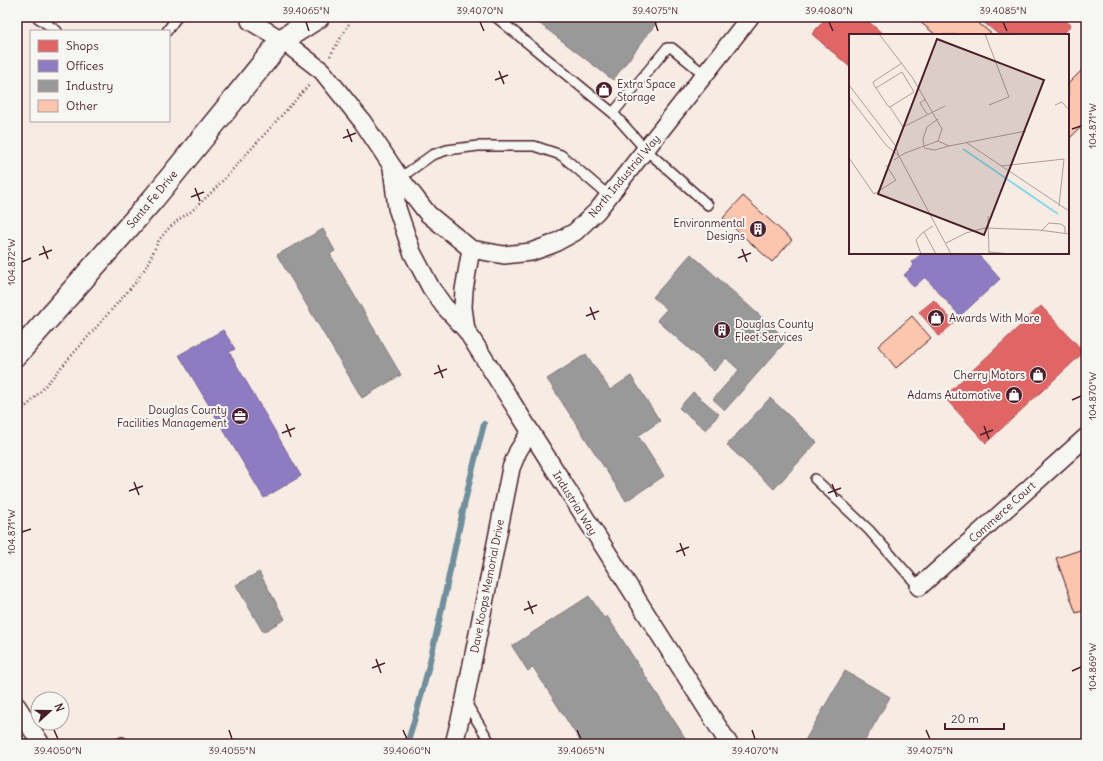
<svg xmlns="http://www.w3.org/2000/svg" width="1103" height="761" viewBox="0 0 1103 761" font-family="Delius,sans-serif">
<style>
.shops{fill:#e06666;stroke:#b35154}
.offices{fill:#8e7cc3;stroke:#7a6095}
.industry{fill:#999;stroke:#817478}
.lines{fill:none;stroke-linecap:round;stroke-linejoin:round}
.stream{stroke:#6f8e9b;stroke-width:6}
.building{fill:#fcc6ae;stroke:#4a1f2b}
.service-casing{stroke:#4a1f2b;stroke-width:12}
.minor-casing{stroke:#4a1f2b;stroke-width:20}
.secondary-casing{stroke:#4a1f2b;stroke-width:25}
.path{stroke:#4a1f2b;stroke-width:2.5;stroke-dasharray:1 3;stroke-linecap:butt}
.service{stroke:#f6f6f2;stroke-width:9}
.minor{stroke:#f6f6f2;stroke-width:17}
.secondary{stroke:#f6f6f2;stroke-width:22}
.ticks{fill:none;stroke:#4a1f2b;stroke-width:1.5}
.labels{text-anchor:middle;dominant-baseline:central;stroke-width:4;stroke-linejoin:round;paint-order:stroke}
.poi-label{font-size:11px;fill:#4a1f2b;stroke:#f6f6f2;text-anchor:end}
.street-label{font-size:11px;fill:#4a1f2b;stroke:#f6f6f2}
.inset-river{fill:none;stroke:#88d8e5;stroke-width:2}
.inset-road{fill:none;stroke:#b29a9a;stroke-width:1}
.view{fill:#4a1f2b;fill-opacity:0.15;stroke:#4a1f2b;stroke-width:2}
.inset-edge{fill:none;stroke:#4a1f2b;stroke-width:2}
.neatline{fill:none;stroke:#4a1f2b;stroke-width:1.5}
.ticks-label{font-size:10px;text-anchor:middle;fill:#4a1f2b}
</style>
<rect width="100%" height="100%" fill="#f7ece4"/>
<filter id="ink" filterUnits="userSpaceOnUse"><feTurbulence type="fractalNoise" baseFrequency=".025" numOctaves="2"/><feDisplacementMap in="SourceGraphic" scale="8" xChannelSelector="R" yChannelSelector="G"/><feConvolveMatrix kernelMatrix="1 2 1 2 8 2 1 2 1" color-interpolation-filters="sRGB"/></filter>
<g filter="url(#ink)">
<path class="shops" d="M 827,17 L 863,17 L 884,35 L 850,35 L 850,67 L 812,34 Z
M 827,17 L 863,17 L 884,35 L 850,35 L 850,67 L 812,34 Z
M 914,17 L 971,17 L 993,35 L 936,35 Z
M 977,17 L 1061,17 L 1071,25 L 1063,35 L 999,35 Z
M 934,300 L 954,323 L 939,336 L 919,312 Z
M 1041,306 L 1084,352 L 986,443 L 944,397 Z"/>
<path class="offices" d="M 922,253 L 977,253 L 1000,279 L 960,316 L 925,277 L 914,287 L 904,275 L 914,265 L 912,262 Z
M 223,330 L 235,349 L 229,352 L 301,476 L 264,498 L 179,355 Z"/>
<path class="industry" d="M 531,17 L 661,17 L 613,80 Z
M 323,229 L 335,251 L 330,254 L 401,375 L 362,398 L 277,255 Z
M 691,254 L 787,340 L 725,410 L 713,399 L 739,370 L 726,358 L 714,371 L 657,320 L 667,309 L 653,297 Z
M 586,354 L 610,390 L 631,376 L 660,421 L 638,436 L 664,476 L 626,501 L 547,379 Z
M 693,392 L 719,414 L 706,430 L 679,408 Z
M 770,398 L 817,442 L 774,489 L 727,445 Z
M 259,572 L 285,619 L 263,632 L 236,585 Z
M 589,596 L 604,618 L 607,616 L 689,744 L 582,744 L 533,667 L 528,671 L 512,646 Z
M 845,671 L 890,697 L 863,744 L 803,744 Z"/>
<g class="lines">
<path class="stream" d="M 407,744 C 432,666 446,586 464,506 C 470,479 477,451 484,424"/>
</g>
<path class="building" d="M 914,17 L 971,17 L 993,35 L 936,35 Z
M 1086,66 L 1086,122 L 1068,140 L 1068,84 Z
M 743,196 L 792,240 L 772,262 L 723,218 Z
M 912,316 L 931,338 L 896,368 L 878,346 Z
M 1086,548 L 1086,610 L 1076,613 L 1056,558 Z"/>
<g class="lines">
<g class="service-casing">
<path id="service" d="M 37,17 L 57,31
M 496,17 L 613,113 L 646,150 L 708,205
M 167,31 L 177,17
M 613,113 L 667,48 L 672,48 L 705,75
M 400,178 L 432,155 L 447,150 L 478,146 L 534,146 L 561,155 L 609,196
M 815,479 L 869,530 L 919,587
M 465,701 L 491,744
M 118,744 L 122,742"/>
</g>
<g class="minor-casing">
<path id="minor" d="M 250,21 L 282,40 L 322,71 L 362,121 L 400,178 L 428,214 L 471,249 L 504,255 L 531,252 L 553,244 L 575,232 L 597,211 L 750,17
M 392,168 L 397,208 L 412,252 L 431,288 L 444,306 L 466,330
M 471,249 L 464,290 L 463,307 L 466,330 L 729,744
M 919,587 L 1086,437
M 17,706 L 41,744
M 454,744 L 465,699 L 511,468 L 518,451 L 530,432"/>
</g>
<g class="secondary-casing">
<path id="secondary" d="M 17,354 L 154,198 L 282,40 L 318,17"/>
</g>
<path class="path" d="M 330,56 L 353,17
M 17,414 L 31,402 L 135,283 L 146,267 L 159,240 L 167,230 L 178,220 L 193,210 L 215,189 L 310,84"/>
<use href="#service" class="service"/>
<use href="#minor" class="minor"/>
<use href="#secondary" class="secondary"/>
</g>
</g>
<path class="ticks" d="M 306,22 L 309,31M 480,22 L 484,31M 655,22 L 658,31M 829,22 L 833,31M 1003,22 L 1007,31M 499,71 L 504,84M 495,80 L 508,75M 347,129 L 352,142M 1072,129 L 1081,126M 343,138 L 356,133M 195,188 L 200,201M 191,197 L 204,192M 43,246 L 48,259M 742,249 L 747,262M 39,255 L 52,250M 738,258 L 751,253M 22,262 L 31,258M 590,307 L 595,320M 586,316 L 599,311M 438,365 L 443,378M 434,374 L 447,369M 1072,400 L 1081,396M 286,424 L 291,437M 984,426 L 989,439M 282,433 L 295,428M 980,435 L 993,430M 134,482 L 139,495M 832,484 L 837,497M 129,491 L 143,486M 828,493 L 841,488M 22,532 L 31,529M 680,543 L 685,556M 676,552 L 689,547M 528,601 L 533,614M 524,610 L 537,605M 376,659 L 381,673M 372,668 L 385,663M 1072,671 L 1081,667M 54,730 L 58,739M 229,730 L 232,739M 403,730 L 407,739M 577,730 L 581,739M 752,730 L 755,739M 926,730 L 930,739"/>
<defs>
<g id="shop-disc" transform="scale(0.9)"><circle r="9.5" fill="#4a1f2b" stroke="#f6f6f2"/><path d="M-5-2.5h2.3a2.7 3.5 0 0 1 5.4 0H5L5.5 6h-11ZM-1.5-2.5h3a1.5 2.3 0 0 0-3 0Z" fill="#fff"/></g>
<g id="building-disc" transform="scale(0.9)"><circle r="9.5" fill="#4a1f2b" stroke="#f6f6f2"/><path d="M-4-6H4V6H1V3H-1V6H-4ZM-2.5-4.3h1.7v1.8h-1.7ZM.8-4.3h1.7v1.8H.8ZM-2.5-1h1.7V.8h-1.7ZM.8-1h1.7V.8H.8Z" fill="#fff"/></g>
<g id="office-disc" transform="scale(0.9)"><circle r="9.5" fill="#4a1f2b" stroke="#f6f6f2"/><path d="M-6-3h4V-5.5h4V-3h4V5H-6ZM-1-4.5V-3h2v-1.5ZM-6 0V1H6V0Z" fill="#fff"/></g>
</defs>
<g fill-rule="evenodd">
<use href="#shop-disc" x="604" y="90"/>
<use href="#building-disc" x="758" y="229"/>
<use href="#shop-disc" x="936" y="318"/>
<use href="#building-disc" x="722" y="330"/>
<use href="#shop-disc" x="1038" y="375"/>
<use href="#shop-disc" x="1014" y="395"/>
<use href="#office-disc" x="240" y="416"/>
</g>
<g class="labels">
<g class="poi-label">
<text x="617" y="84" text-anchor="start">Extra Space<tspan x="617" dy="13">Storage</tspan></text>
<text x="745" y="223">Environmental<tspan x="745" dy="13">Designs</tspan></text>
<text x="949" y="318" text-anchor="start">Awards With More</text>
<text x="735" y="324" text-anchor="start">Douglas County<tspan x="735" dy="13">Fleet Services</tspan></text>
<text x="1025" y="375">Cherry Motors</text>
<text x="1001" y="395">Adams Automotive</text>
<text x="227" y="410">Douglas County<tspan x="227" dy="13">Facilities Management</tspan></text>
</g>
<g class="street-label">
<text transform="translate(624 176) rotate(-50)">North Industrial Way</text>
<text transform="translate(152 199) rotate(-50)">Santa Fe Drive</text>
<text transform="translate(575 503) rotate(58)">Industrial Way</text>
<text transform="translate(1002 512) rotate(-42)">Commerce Court</text>
<text transform="translate(487 586) rotate(-79)">Dave Koops Memorial Drive</text>
</g>
</g>
<g transform="translate(849 34)">
<rect width="220" height="220" fill="#f7ece4"/>
<path class="inset-river" d="M 114,115 L 209,180"/>
<path class="inset-road" d="M 30,0 L 63,43 L 93,95 L 89,107 L 56,119 L 45,126M 136,0 L 160,63 L 140,71M 0,51 L 46,111 L 50,122 L 102,220M 27,54 L 53,38 L 65,58 L 41,73 L 39,72 L 25,51 L 24,48 L 53,29M 0,63 L 37,111 L 50,122M 77,65 L 71,69 L 78,80M 206,71 L 213,68 L 220,76M 41,73 L 54,93 L 96,72M 89,107 L 100,112 L 177,97M 118,109 L 220,177M 75,113 L 74,105 L 78,93 L 89,85M 75,114 L 86,116 L 100,112M 0,124 L 25,160 L 47,146 L 37,131M 152,132 L 215,125 L 210,172M 139,182 L 140,220M 193,196 L 200,189 L 212,190 L 216,193 L 216,199M 75,198 L 87,220M 97,209 L 117,199 L 136,194 L 190,196 L 220,200M 140,218 L 163,220M 72,220 L 67,206 L 73,199 L 84,192"/>
<path class="view" d="M 88,5 L 195,46 L 135,201 L 29,160 Z"/>
<rect width="220" height="220" class="inset-edge"/>
</g>
<rect width="1103" height="761" fill="none" stroke="#f6f6f2" stroke-width="44"/>
<rect x="30" y="30" width="140" height="92" fill="#f6f6f2" stroke="#b1a0a2"/>
<rect x="38" y="40" width="20" height="12" fill="#e06666" stroke="#b1a0a2"/>
<text x="66" y="50" font-size="12" fill="#4a1f2b">Shops</text>
<rect x="38" y="60" width="20" height="12" fill="#8e7cc3" stroke="#b1a0a2"/>
<text x="66" y="70" font-size="12" fill="#4a1f2b">Offices</text>
<rect x="38" y="80" width="20" height="12" fill="#999999" stroke="#b1a0a2"/>
<text x="66" y="90" font-size="12" fill="#4a1f2b">Industry</text>
<rect x="38" y="100" width="20" height="12" fill="#fcc6ae" stroke="#b1a0a2"/>
<text x="66" y="110" font-size="12" fill="#4a1f2b">Other</text>
<g transform="translate(50 711) rotate(69)"><circle r="19" fill="#f6f6f2" stroke="#b1a0a2"/>
<path d="M0-3L7 15L0 10L-7 15Z" fill="#4a1f2b"/>
<text y="-6" font-size="11" font-weight="bold" text-anchor="middle" fill="#4a1f2b">N</text>
</g>
<path d="M945 723v6h59v-6" fill="none" stroke="#4a1f2b" stroke-width="2"/>
<text x="951" y="723" font-size="12" fill="#4a1f2b" stroke="#f6f6f2" stroke-width="3" paint-order="stroke">20 m</text>
<rect x="22" y="22" width="1059" height="717" class="neatline"/>
<g class="ticks-label">
<text x="306" y="14">39.4065°N</text>
<text x="480" y="14">39.4070°N</text>
<text x="655" y="14">39.4075°N</text>
<text x="829" y="14">39.4080°N</text>
<text x="1003" y="14">39.4085°N</text>
<text transform="translate(1092 126) rotate(-90)" y="4">104.871°W</text>
<text transform="translate(11 262) rotate(-90)" y="4">104.872°W</text>
<text transform="translate(1092 396) rotate(-90)" y="4">104.870°W</text>
<text transform="translate(11 532) rotate(-90)" y="4">104.871°W</text>
<text transform="translate(1092 667) rotate(-90)" y="4">104.869°W</text>
<text x="58" y="754">39.4050°N</text>
<text x="232" y="754">39.4055°N</text>
<text x="407" y="754">39.4060°N</text>
<text x="581" y="754">39.4065°N</text>
<text x="755" y="754">39.4070°N</text>
<text x="930" y="754">39.4075°N</text>
</g>
</svg>
